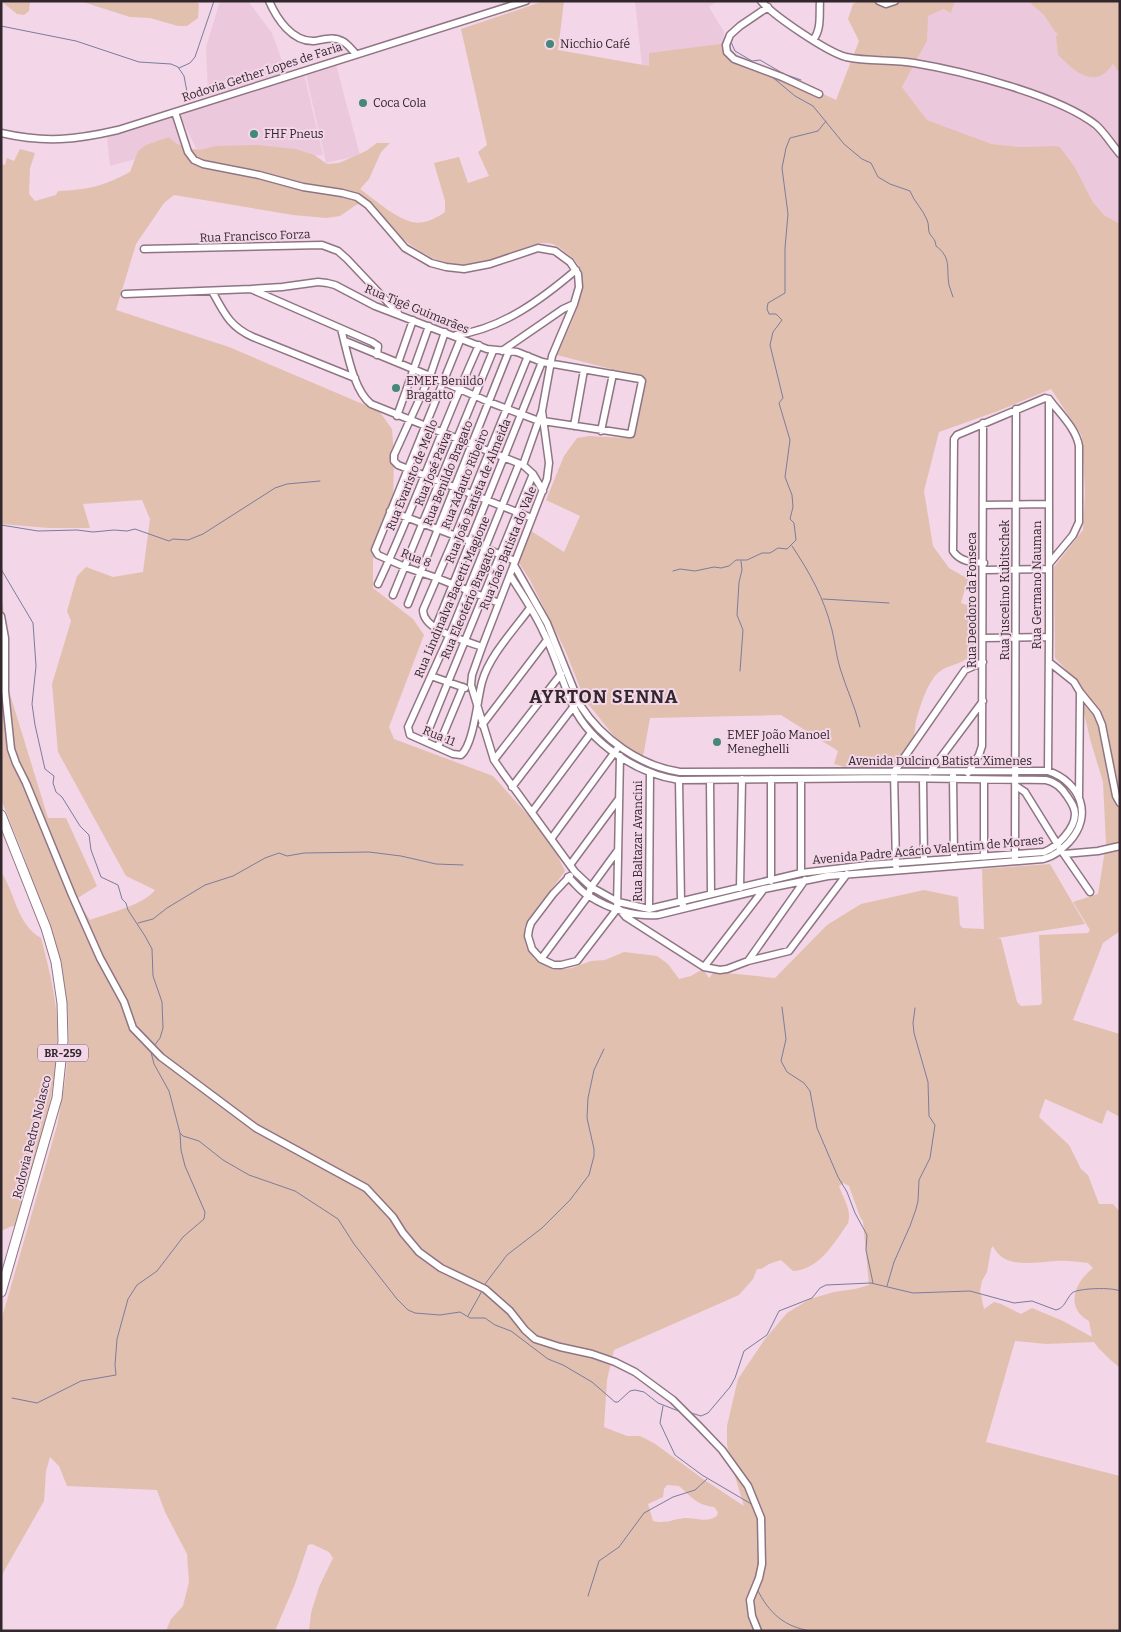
<svg xmlns="http://www.w3.org/2000/svg" width="1121" height="1632" viewBox="0 0 1121 1632" font-family="Bitter,serif">
<style>
.built{fill:#ecc8dd}
.green{fill:#e2c0af;fill-rule:evenodd}
.lines{fill:none;stroke-linecap:round;stroke-linejoin:round}
.stream{stroke:#7b7c9d;stroke-width:1}
.minor-casing{stroke:#8f7584;stroke-width:9}
.highway-casing{stroke:#8f7584;stroke-width:11}
.minor{stroke:#fff;stroke-width:6}
.highway{stroke:#fff;stroke-width:9}
.poi-dot{fill:#458779;stroke:#f3d6e7;stroke-width:2}
.labels{text-anchor:middle;dominant-baseline:central;stroke-width:4;stroke-linejoin:round;paint-order:stroke}
.shield{fill:#f3d6e7;stroke:#6c5c65;stroke-width:1}
.shield-label{font-size:11px;font-weight:bold;fill:#32272d}
.poi-label{font-size:12px;fill:#32272d;stroke:#f3d6e7;text-anchor:start}
.street-label{font-size:12px;fill:#32272d;stroke:#f3d6e7}
.district-label{font-size:18px;font-weight:bold;letter-spacing:1px;fill:#32272d;stroke:#f3d6e7}
</style>
<rect width="100%" height="100%" fill="#f3d6e7"/>
<path class="built" d="M 220,1 L 248,1 L 272,33 L 286,72 L 208,96 L 206,47 Z
M 635,1 L 717,1 L 709,7 L 724,32 L 723,58 L 644,84 Z
M 955,1 L 1028,1 L 1044,14 L 1056,32 L 1059,33 L 1058,55 L 1102,75 L 1113,64 L 1120,74 L 1120,224 L 1104,215 L 1093,202 L 1084,185 L 1052,146 L 1021,147 L 992,144 L 927,120 L 902,87 L 927,41 L 927,16 L 945,9 L 951,13 Z
M 335,61 L 360,155 L 326,163 L 305,70 Z
M 304,74 L 323,155 L 269,159 L 200,156 L 179,114 Z
M 174,117 L 183,146 L 110,166 L 107,137 Z"/>
<path class="green" d="M 1,1 L 30,1 L 29,11 L 24,15 L 17,14 Z
M 80,1 L 196,1 L 199,4 L 198,18 L 187,26 L 178,26 L 150,18 L 130,17 Z
M 544,1 L 564,1 L 558,50 L 649,66 L 649,53 L 728,43 L 734,57 L 810,88 L 836,100 L 859,41 L 848,19 L 853,4 L 859,1 L 955,1 L 951,13 L 944,9 L 928,16 L 927,41 L 902,87 L 927,120 L 992,144 L 1021,147 L 1052,146 L 1060,147 L 1074,166 L 1093,202 L 1104,215 L 1120,224 L 1120,931 L 1103,943 L 1073,1020 L 1120,1034 L 1120,1117 L 1107,1110 L 1102,1124 L 1045,1099 L 1039,1117 L 1069,1145 L 1081,1169 L 1088,1175 L 1099,1204 L 1113,1204 L 1120,1212 L 1120,1368 C 1111,1360 1101,1352 1094,1342 L 1046,1344 L 1015,1341 L 986,1442 L 1120,1476 L 1120,1631 L 309,1631 L 311,1613 L 319,1587 L 333,1558 L 329,1552 L 312,1544 L 308,1545 L 295,1584 L 275,1631 L 166,1631 L 171,1619 L 183,1606 L 189,1582 L 187,1554 L 165,1512 L 157,1490 L 67,1486 L 59,1466 L 50,1457 L 46,1471 L 44,1501 L 3,1573 L 1,1582 L 1,1321 L 57,1126 L 65,1081 L 69,1045 L 68,1009 L 58,957 L 23,854 L 1,799 L 1,601 L 3,604 L 9,691 L 48,818 L 66,818 L 97,886 L 76,899 L 90,920 C 108,913 144,905 155,890 L 126,876 L 58,752 L 52,684 L 71,621 L 67,611 L 77,576 L 86,567 L 113,577 L 143,572 L 150,519 L 142,500 L 83,504 L 90,528 L 49,528 L 1,524 L 1,164 L 5,165 L 7,158 L 14,161 L 20,149 L 35,153 L 30,168 L 29,194 L 35,201 L 56,195 L 58,191 C 87,190 104,186 130,172 L 138,151 L 146,145 L 169,137 L 177,144 L 189,148 L 199,150 L 216,146 L 258,145 L 296,149 L 314,155 L 327,164 L 339,163 L 366,151 L 377,143 L 390,143 L 381,152 L 369,179 L 360,189 C 374,199 395,218 412,222 C 423,225 437,218 445,212 L 445,201 L 434,163 L 459,157 L 468,183 L 489,176 L 478,152 L 487,145 L 461,29 ZM 174,195 L 293,215 L 326,218 L 340,216 L 356,205 L 365,202 C 389,227 413,253 446,263 C 463,268 490,262 506,256 C 521,250 536,240 553,244 C 558,246 564,251 569,255 C 600,275 567,330 557,355 L 646,378 L 633,432 L 625,438 L 590,436 L 577,438 L 564,456 L 546,500 L 580,516 L 564,552 L 531,531 L 519,563 L 530,580 L 565,650 L 585,700 L 617,740 L 643,757 L 650,718 L 781,715 L 838,751 L 834,764 C 867,774 902,777 914,736 C 915,731 915,726 916,721 C 919,709 924,693 931,682 C 943,660 963,669 972,652 C 978,643 974,618 973,607 L 961,603 L 968,579 L 949,568 L 933,546 L 924,491 L 939,432 L 998,411 L 1051,389 L 1082,436 L 1085,493 L 1083,530 L 1054,567 L 1055,658 L 1082,686 L 1082,704 L 1090,739 L 1103,782 L 1106,844 L 1098,894 L 1073,902 L 1090,930 L 1088,933 L 1039,935 L 1042,1003 L 1040,1005 L 1021,1006 L 1017,1002 L 1001,939 L 998,938 L 1085,924 L 1050,864 L 982,869 L 984,929 L 963,928 L 960,925 L 958,897 L 924,890 L 861,904 L 827,925 L 775,978 L 727,973 L 720,965 L 709,978 L 703,969 L 691,976 L 679,979 L 668,964 L 657,956 L 624,952 L 605,960 L 591,961 L 572,968 L 554,970 L 534,959 L 526,946 L 524,927 L 565,871 L 550,840 L 493,776 L 394,739 L 389,727 L 424,635 L 413,619 L 373,588 L 373,559 L 393,501 L 394,457 L 392,429 L 379,411 L 229,347 L 116,310 L 136,244 L 164,203 ZM 844,1183 L 849,1186 L 860,1217 L 863,1221 L 869,1285 L 855,1289 L 834,1292 L 810,1299 L 787,1313 L 765,1339 L 738,1379 L 727,1426 L 727,1444 L 730,1460 L 744,1506 L 703,1479 L 654,1443 L 640,1436 L 627,1436 L 604,1427 L 607,1380 L 614,1350 L 739,1295 L 753,1279 L 757,1269 L 761,1269 L 769,1264 L 781,1260 L 793,1271 C 819,1270 835,1242 848,1223 C 852,1210 843,1198 839,1186 ZM 993,1246 C 1004,1270 1035,1262 1056,1261 C 1067,1260 1077,1262 1088,1263 L 1093,1268 C 1075,1282 1064,1307 1089,1321 L 1092,1337 L 1063,1321 L 1032,1308 L 1021,1314 L 1001,1304 L 994,1302 L 984,1309 L 980,1291 L 982,1281 L 987,1272 L 991,1249 ZM 667,1485 L 679,1486 C 693,1498 695,1504 714,1507 L 718,1512 L 717,1516 C 707,1523 697,1518 685,1518 C 673,1519 667,1524 653,1521 L 648,1504 L 663,1497 L 664,1489 Z
M 1028,1 L 1120,1 L 1120,74 L 1113,64 C 1110,68 1106,73 1102,75 C 1085,84 1068,64 1058,55 L 1056,37 L 1058,33 L 1056,33 L 1044,15 Z
M 1,872 C 15,892 17,925 41,938 C 47,961 53,984 56,1009 C 63,1083 36,1156 16,1227 L 12,1226 L 1,1231 Z"/>
<g class="lines">
<path class="stream" d="M 1,26 L 76,41 L 139,62 L 171,64 L 178,67 L 184,76 L 187,92
M 731,42 L 735,51 L 752,61 L 760,60 L 784,74 L 801,80
M 179,68 L 190,63 L 195,57 L 214,1
M 771,76 L 795,96 L 813,106 L 844,144 L 862,159 L 871,163 L 878,177 L 890,184 L 910,191 C 914,202 923,209 927,220 C 929,224 928,228 929,232 C 932,239 935,237 936,246 C 952,258 946,268 949,285 C 950,289 952,293 953,297
M 1,525 L 38,531 L 77,530 L 93,532 L 114,530 L 127,531 L 135,529 L 169,541 L 173,539 L 188,540 L 203,534 L 275,488 L 287,484 L 320,481
M 792,546 C 810,573 824,598 832,630 C 835,642 836,655 840,668 C 846,688 855,706 860,727
M 1,569 L 33,623 L 36,666 L 32,704 L 35,725 L 45,769 L 54,776 L 53,783 L 56,792 L 62,797 L 80,826 L 89,835 L 91,850 L 101,877 L 118,885 L 122,899 L 126,903 L 128,910 L 145,936 L 152,949 L 153,976 L 162,1002 L 163,1028 L 160,1038 L 154,1046
M 673,571 L 680,569 L 695,571 L 714,567 L 721,568 L 729,566 L 736,560 L 747,560 L 762,553 L 770,553 L 778,548 L 787,549 L 796,540 L 794,523 L 790,519 L 793,507 L 792,495 L 785,477 L 790,440 L 779,403 L 783,398 L 770,345 L 773,332 L 782,320 L 776,314 L 769,314 L 767,309 L 768,303 L 785,293 L 785,248 L 788,214 L 782,168 L 786,148 L 790,138 L 818,131 L 826,121
M 823,599 L 889,603
M 740,671 L 743,630 L 737,615 L 739,582 L 742,570 L 741,561
M 138,923 L 153,919 L 167,908 L 205,885 L 233,876 L 265,858 L 279,853 L 287,856 L 304,853 L 369,852 L 401,856 L 436,864 L 463,865
M 782,1007 L 786,1039 L 781,1061 L 787,1072 L 804,1083 L 810,1091 L 817,1128 L 838,1177 L 847,1192 L 855,1213 L 867,1235 L 866,1250 L 873,1283
M 180,1133 L 183,1136 L 199,1141 L 223,1160 L 249,1175 L 295,1191 L 338,1219 L 354,1244 L 397,1299 L 408,1310 L 415,1313 L 440,1315 L 460,1312 L 470,1318 L 485,1318 L 495,1325 L 511,1331 L 548,1359 L 563,1365 L 592,1382 L 615,1402 L 618,1402 L 630,1391 L 635,1390 L 644,1392 L 658,1403 L 681,1412
M 485,1284 L 507,1255 L 542,1228 L 570,1200 L 589,1175 L 594,1156 L 594,1149 L 587,1118 L 588,1098 L 594,1070 L 604,1049
M 887,1286 L 894,1262 L 910,1226 L 916,1209 L 918,1201 L 919,1180 L 930,1158 L 935,1125 L 929,1116 L 928,1082 L 914,1033 L 913,1023 L 915,1008
M 468,1316 L 482,1291
M 12,1398 L 37,1403 L 81,1381 L 116,1375 L 115,1365 L 117,1339 L 128,1299 L 137,1285 L 157,1271 L 183,1237 L 204,1219 L 205,1212 L 185,1166 L 181,1150 L 180,1133 L 169,1091 L 154,1064 L 151,1052
M 663,1406 L 660,1423 L 675,1455 L 702,1475 L 753,1505
M 688,1412 L 701,1416 L 708,1413 L 730,1387 L 735,1378 L 744,1351 L 767,1335 L 779,1311 L 812,1298 L 820,1288 L 826,1285 L 871,1283 L 913,1293 L 970,1291 L 1014,1303 L 1032,1301 L 1056,1310 C 1065,1308 1066,1299 1072,1293 C 1078,1288 1113,1287 1120,1291
M 754,1582 L 758,1566 L 759,1555
M 757,1589 C 769,1613 784,1627 811,1631
M 588,1596 L 599,1561 L 619,1547 L 644,1513 L 673,1497 L 695,1490 L 707,1479"/>
<g class="minor-casing">
<path id="minor" d="M 269,1 C 277,19 292,42 314,41 C 323,40 333,36 342,41 C 347,43 352,50 356,54
M 761,1 C 774,16 827,52 846,57 C 868,62 892,59 914,63 C 962,71 1058,95 1096,125 C 1105,133 1112,145 1120,154
M 879,1 L 886,4 L 895,1
M 768,7 L 740,26 L 730,35 L 726,45 L 727,52 L 734,59 L 782,77 L 819,94
M 813,40 C 822,29 819,14 820,1
M 175,112 L 188,152 L 194,160 L 203,164 L 259,175 L 303,187 L 342,193 L 357,197 L 368,205 L 405,248 L 431,263 L 446,267 L 464,269 L 490,264 L 538,248 L 555,251 L 570,262 L 578,274 L 579,287 L 574,304 L 552,356 L 542,411 L 523,465
M 1,133 C 45,143 75,140 118,130 L 526,1
M 144,249 L 322,245 L 338,251 L 347,259 L 398,313
M 253,290 L 372,342 L 378,346 L 377,355
M 212,291 C 224,313 230,327 253,337 L 355,378
M 125,294 L 251,289 L 282,287 L 318,282 L 327,283 L 335,285 L 375,306 L 487,349 L 517,352 L 542,362 L 640,379 L 642,381 L 631,434 L 629,434 L 543,421
M 341,329 C 347,350 353,390 371,404 L 523,465 L 533,474 L 543,491
M 445,332 L 430,376 L 394,455 L 394,461 L 398,465 L 532,518
M 456,335 C 502,329 542,299 576,270
M 461,338 L 375,550 L 378,555 L 405,567 L 437,578 L 499,603
M 345,341 L 430,376 L 489,402 L 539,421
M 502,351 L 563,309 L 574,304
M 398,363 L 413,320
M 397,416 L 429,326
M 574,426 L 584,370
M 601,431 L 613,374
M 519,464 L 450,634 L 408,727 L 410,735 L 453,754 L 461,755 C 474,744 477,700 482,682 C 489,656 514,630 530,608
M 984,505 L 1048,504
M 390,511 L 469,541 L 515,561
M 984,563 C 972,562 960,562 953,551 L 954,439 L 957,435 L 1045,398 L 1049,399 C 1059,413 1076,428 1079,446 L 1079,522 L 1073,535 L 1049,564
M 514,565 L 547,623 L 580,705 C 602,739 640,766 680,772 L 1048,771 C 1080,782 1094,815 1069,842 C 1061,850 1055,856 1043,859 L 828,876 L 764,889 L 658,915 C 635,917 609,909 589,896 C 581,892 575,883 568,877
M 984,570 L 1049,569
M 510,575 C 521,593 534,611 543,631 C 555,655 562,681 573,706 C 591,744 638,774 679,780 L 894,778 L 1046,780 C 1056,782 1062,788 1067,796 C 1071,802 1075,807 1075,814 C 1075,829 1057,847 1044,852 L 868,865 L 801,873 L 649,909 L 618,902 L 591,887 L 575,872 L 503,773 L 494,760 L 471,685 L 472,675 L 482,647 L 547,479 L 549,463 L 542,411
M 378,584 C 415,506 443,424 479,345
M 393,595 L 493,351
M 408,604 L 509,351
M 1,616 L 5,638 L 5,691 L 11,749 L 16,763 L 26,783 L 72,895 L 100,958 L 124,1002 L 133,1028 L 161,1057 L 256,1128 L 366,1188 L 393,1217 L 403,1233 L 419,1252 L 441,1268 L 485,1289 L 510,1311 L 525,1330 L 535,1339 L 560,1347 L 592,1354 L 615,1362 L 635,1372 L 673,1400 L 699,1426 L 722,1450 L 748,1486 L 761,1518 L 762,1564 L 759,1578 L 750,1600 L 752,1616 L 758,1631
M 435,629 L 542,362
M 983,638 L 1049,637
M 482,647 C 465,640 423,631 423,610 L 455,536 L 528,356
M 1049,662 L 1074,682 L 1080,692 L 1079,797
M 431,676 L 465,688
M 1080,692 L 1097,713 L 1102,725 L 1116,796 L 1120,803
M 482,725 L 547,640
M 424,741 L 533,474
M 438,747 L 463,687
M 494,760 L 561,674
M 1048,771 L 1049,637 L 1049,399
M 930,772 L 983,701
M 968,773 L 979,755 L 982,746 L 983,423
M 953,776 L 954,859
M 771,779 L 771,881
M 923,779 L 924,861
M 679,780 L 681,902 L 683,905
M 710,780 L 711,894
M 801,780 L 801,873
M 984,780 L 984,857
M 1016,786 L 1025,792 L 1061,850 L 1090,892
M 512,787 L 574,706
M 532,812 L 591,733
M 551,839 L 617,749
M 1064,854 L 1098,851 L 1120,846
M 1015,858 L 1016,409
M 570,865 L 618,800
M 896,866 L 894,772 L 965,670 L 983,662
M 570,876 L 553,894 L 531,923 L 529,929 L 528,936 L 532,949 L 541,959 L 554,965 L 561,965 L 577,961 L 617,909 L 620,756
M 740,888 L 742,779
M 649,909 L 650,773
M 620,910 L 626,917 L 704,967 L 720,970 L 727,969 L 748,961 L 789,951 L 847,874
M 541,959 L 588,896 L 591,887 L 618,850
M 748,961 L 805,880
M 704,967 L 764,889"/>
</g>
<g class="highway-casing">
<path id="highway" d="M 1,815 L 46,928 L 56,962 L 62,1003 L 63,1041 L 57,1098 L 1,1292"/>
</g>
<use href="#minor" class="minor"/>
<use href="#highway" class="highway"/>
</g>
<g class="poi-dot">
<circle cx="550" cy="44" r="5"/>
<circle cx="363" cy="103" r="5"/>
<circle cx="254" cy="134" r="5"/>
<circle cx="396" cy="388" r="5"/>
<circle cx="717" cy="742" r="5"/>
</g>
<g class="labels">
<rect class="shield" x="38" y="1044.5" width="50" height="17" rx="4"/>
<g class="shield-label">
<text x="63" y="1053">BR-259</text>
</g>
<g class="poi-label">
<text x="560" y="44">Nicchio Café</text>
<text x="373" y="103">Coca Cola</text>
<text x="264" y="134">FHF Pneus</text>
<text x="406" y="381">EMEF Benildo<tspan x="406" dy="14">Bragatto</tspan></text>
<text x="727" y="735">EMEF João Manoel<tspan x="727" dy="14">Meneghelli</tspan></text>
</g>
<g class="street-label">
<text transform="translate(262 72) rotate(-18)">Rodovia Gether Lopes de Faria</text>
<text transform="translate(255 236) rotate(-2)">Rua Francisco Forza</text>
<text transform="translate(417 309) rotate(22)">Rua Tigê Guimarães</text>
<text transform="translate(433 469) rotate(-68)">Rua José Paiva</text>
<text transform="translate(448 473) rotate(-68)">Rua Benildo Bragato</text>
<text transform="translate(412 475) rotate(-68)">Rua Evaristo de Mello</text>
<text transform="translate(465 479) rotate(-68)">Rua Adauto Ribeiro</text>
<text transform="translate(478 491) rotate(-68)">Rua João Batista de Almeida</text>
<text transform="translate(508 548) rotate(-68)">Rua João Batista do Vale</text>
<text transform="translate(416 558) rotate(21)">Rua 8</text>
<text transform="translate(1037 585) rotate(-90)">Rua Germano Nauman</text>
<text transform="translate(1005 590) rotate(-90)">Rua Juscelino Kubitschek</text>
<text transform="translate(452 597) rotate(-67)">Rua Lindinalva Bacetti Magione</text>
<text transform="translate(972 600) rotate(-90)">Rua Deodoro da Fonseca</text>
<text transform="translate(468 603) rotate(-67)">Rua Eleotério Bragato</text>
<text transform="translate(439 736) rotate(22)">Rua 11</text>
<text x="940" y="761">Avenida Dulcino Batista Ximenes</text>
<text transform="translate(638 841) rotate(-90)">Rua Baltazar Avancini</text>
<text transform="translate(928 850) rotate(-5)">Avenida Padre Acácio Valentim de Moraes</text>
<text transform="translate(32 1137) rotate(-76)">Rodovia Pedro Nolasco</text>
</g>
<g class="district-label">
<text x="604" y="697">AYRTON SENNA</text>
</g>
</g>
<rect width="1121" height="1632" fill="none" stroke="#32272d" stroke-width="5"/>
</svg>
